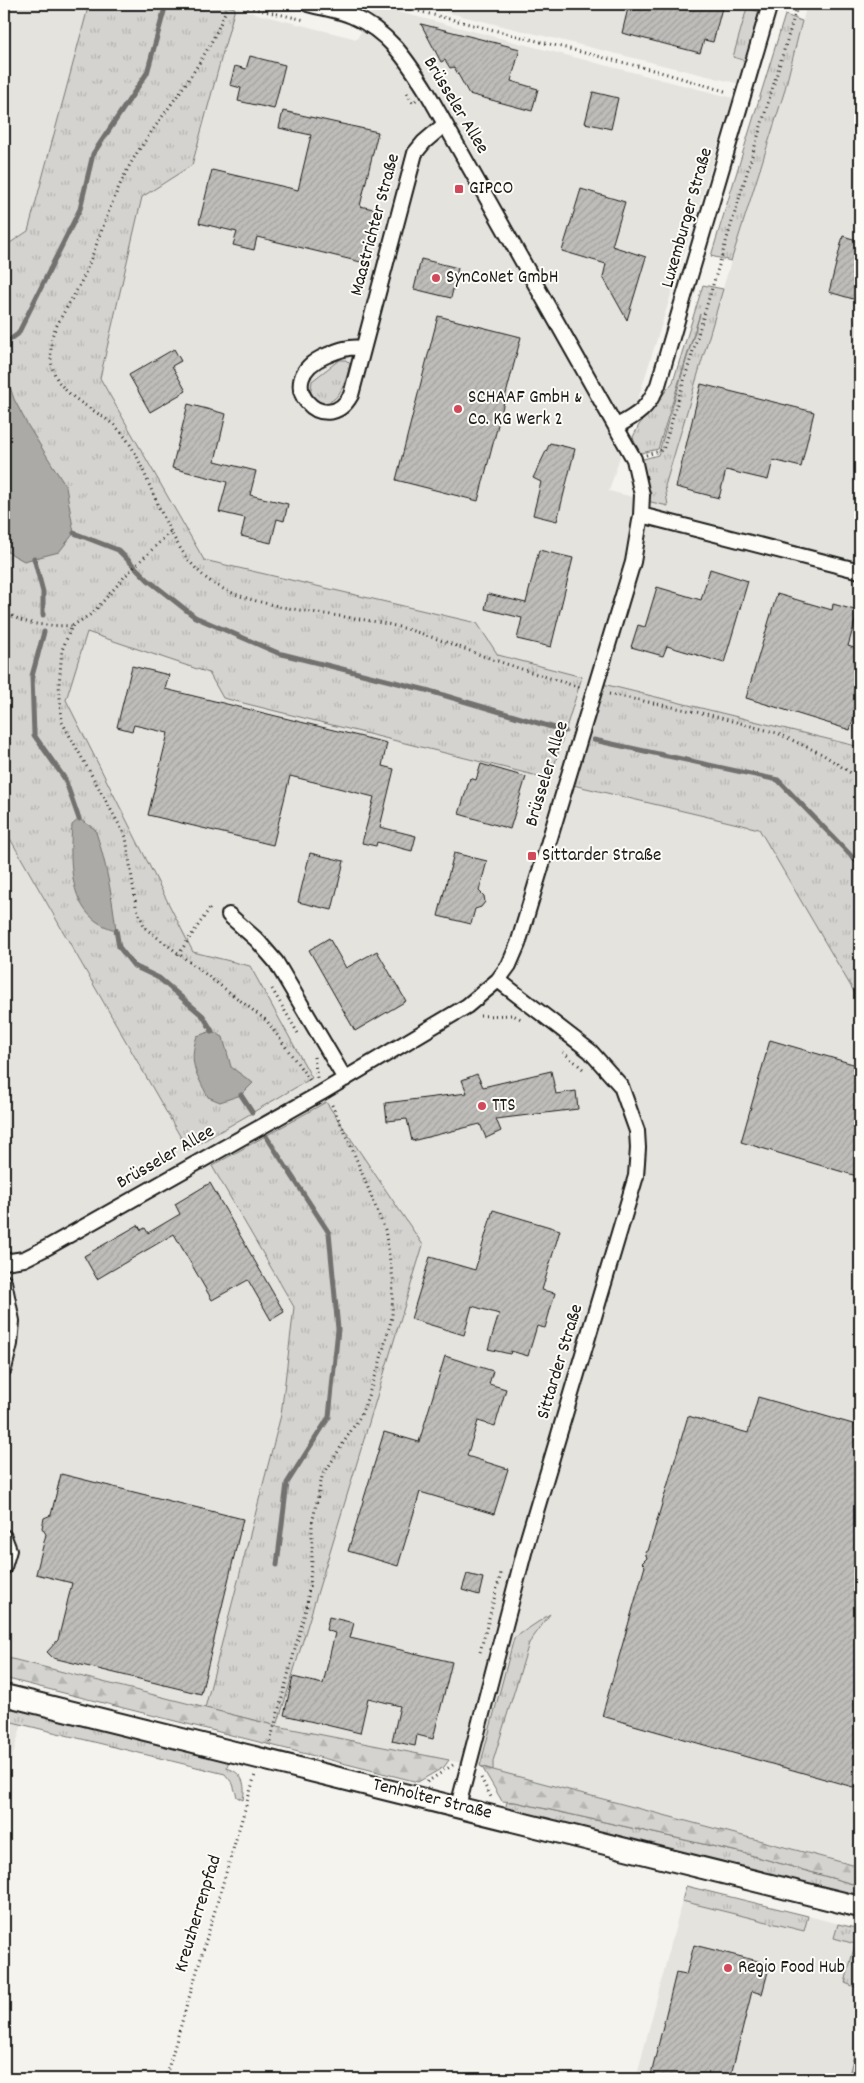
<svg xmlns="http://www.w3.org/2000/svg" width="864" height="2083" viewBox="0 0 864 2083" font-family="Dekko,sans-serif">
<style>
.built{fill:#e4e3de}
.grass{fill:url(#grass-tufts);stroke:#787876}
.forest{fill:url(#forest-firs);stroke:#787876}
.water{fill:#abaaa6;stroke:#72716f}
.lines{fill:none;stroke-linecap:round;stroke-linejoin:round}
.stream{stroke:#72716f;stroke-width:5}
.building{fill:url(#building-hatch);stroke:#1c1c1c}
.street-casing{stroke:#1c1c1c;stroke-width:18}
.secondary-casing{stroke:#1c1c1c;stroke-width:24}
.path{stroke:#1c1c1c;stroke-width:3;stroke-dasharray:1 4;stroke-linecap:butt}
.street{stroke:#fdfcf7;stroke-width:14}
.secondary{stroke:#fdfcf7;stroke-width:20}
.poi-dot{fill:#d1495b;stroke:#fdfcf7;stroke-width:2}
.labels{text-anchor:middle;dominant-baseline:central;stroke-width:4;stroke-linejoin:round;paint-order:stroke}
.street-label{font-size:19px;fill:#1c1c1c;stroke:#fdfcf7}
.poi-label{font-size:19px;fill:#1c1c1c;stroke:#fdfcf7;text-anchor:start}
</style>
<defs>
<pattern id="grass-tufts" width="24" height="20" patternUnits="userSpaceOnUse" patternTransform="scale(1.25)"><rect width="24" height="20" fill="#d4d3cf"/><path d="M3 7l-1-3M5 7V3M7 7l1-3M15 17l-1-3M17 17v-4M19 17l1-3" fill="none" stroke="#b5b5b1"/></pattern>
<pattern id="forest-firs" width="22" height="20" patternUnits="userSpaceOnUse" patternTransform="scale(1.25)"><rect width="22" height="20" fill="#d4d3cf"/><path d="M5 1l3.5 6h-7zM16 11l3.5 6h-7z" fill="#b5b5b1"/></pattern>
<pattern id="building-hatch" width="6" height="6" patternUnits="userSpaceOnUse" patternTransform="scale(1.25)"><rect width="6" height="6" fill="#bebdba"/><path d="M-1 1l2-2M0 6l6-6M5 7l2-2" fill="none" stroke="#a3a29f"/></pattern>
</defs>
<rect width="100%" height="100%" fill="#f4f3ee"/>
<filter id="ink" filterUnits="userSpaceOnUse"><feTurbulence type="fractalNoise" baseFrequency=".02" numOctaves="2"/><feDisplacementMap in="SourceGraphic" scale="10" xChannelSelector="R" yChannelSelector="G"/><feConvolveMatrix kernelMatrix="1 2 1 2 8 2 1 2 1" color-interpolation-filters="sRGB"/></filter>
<g filter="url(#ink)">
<path class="built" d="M 4,4 L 217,4 L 357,39 L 375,6 L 733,98 L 609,491 L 668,506 L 665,486 L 731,261 L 784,93 L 807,4 L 860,4 L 860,1867 L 482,1767 L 277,1726 L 4,1657 Z
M 413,4 L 763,4 L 740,84 Z
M 4,1720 L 22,1724 L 4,1784 Z
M 686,1886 L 860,1929 L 860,2079 L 636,2079 Z"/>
<path class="grass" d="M 89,4 L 217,4 L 235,8 L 192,165 L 142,197 L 100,378 L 204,560 L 477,623 L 498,655 L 582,677 L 550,779 L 223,698 L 209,673 L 87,632 L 66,700 L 193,952 L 250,966 L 312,1078 L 188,1150 L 4,828 L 4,247 L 28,231 Z
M 747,8 L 760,12 L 746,61 L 733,57 Z
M 785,15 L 802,21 L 784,93 L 731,261 L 711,256 Z
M 703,285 L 723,289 L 665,486 L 668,506 L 647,501 L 640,460 L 658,455 L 700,314 L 658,449 L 637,454 L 633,437 L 639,425 L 673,382 Z
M 339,360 L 346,360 L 350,364 C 346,383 335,417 310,396 L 312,381 Z
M 599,683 L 860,747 L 860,1002 L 759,829 L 569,784 Z
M 326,1102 L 423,1245 L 277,1726 L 205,1708 L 281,1415 L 294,1307 L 212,1166 Z
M 550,1614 L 529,1643 L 493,1761 L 493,1770 L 480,1766 L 514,1638 Z
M 4,1703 L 229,1760 L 227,1768 C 243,1773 246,1784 243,1800 L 237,1797 L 233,1784 L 225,1774 L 4,1720 Z
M 507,1802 L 515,1802 L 743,1853 L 860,1886 L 860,1898 L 505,1809 Z
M 686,1886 L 808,1916 L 804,1931 L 682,1901 Z
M 838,1924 L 860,1929 L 860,1989 L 845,1983 L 855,1944 L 834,1938 Z
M 860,2031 L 860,2079 L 848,2079 Z"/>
<path class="forest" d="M 4,1657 L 277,1726 L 449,1760 L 444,1767 L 418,1782 L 4,1678 Z
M 482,1767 L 860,1867 L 860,1886 L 743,1853 L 515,1802 L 502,1801 Z"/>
<path class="water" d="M 4,369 L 14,399 L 27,424 L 66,487 L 74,533 L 59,552 L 24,561 L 4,550 Z
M 79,819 L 95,829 C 106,862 112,895 116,930 C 69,919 69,865 72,825 Z
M 212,1031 L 223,1037 L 231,1067 L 253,1083 L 241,1095 L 220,1102 L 208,1097 C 196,1073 188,1063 197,1036 Z"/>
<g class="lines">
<path class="stream" d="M 4,344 L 18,334 L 80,209 L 93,154 L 147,73 L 166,4
M 74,533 L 118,550 L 148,580 L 195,617 L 278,653 L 426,690 L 565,731
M 34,558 L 43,592 L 43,615
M 44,632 L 32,676 L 34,735 L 65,779 L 79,819
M 594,740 L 778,780 L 860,865
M 116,930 L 119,947 L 134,966 L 159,978 L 203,1016 L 212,1031
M 241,1095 L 252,1112
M 266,1136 L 329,1233 L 338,1329 L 329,1417 L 287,1483 L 277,1565"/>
</g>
<path class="building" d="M 629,4 L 723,4 L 713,42 L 704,40 L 700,53 L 622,33 Z
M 421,24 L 520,49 L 511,81 L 538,89 L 532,111 L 469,94 L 454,67 L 450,68 L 445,60 L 441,62 Z
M 250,56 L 285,65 L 274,109 L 238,101 L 241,88 L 230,85 L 235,66 L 246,69 Z
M 593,92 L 618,98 L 611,129 L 585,123 Z
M 283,111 L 378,132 L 360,206 L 378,210 L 365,263 L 257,237 L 254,250 L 233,245 L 237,232 L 199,223 L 212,170 L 298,190 L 311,135 L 279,128 Z
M 581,189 L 625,202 L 612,246 L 646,257 L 627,320 L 603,277 L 606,264 L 562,251 Z
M 843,236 L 860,241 L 860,301 L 829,292 Z
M 421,259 L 458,268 L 451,298 L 414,289 Z
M 438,316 L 521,337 L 478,501 L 396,480 Z
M 174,349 L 181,361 L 172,366 L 186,391 L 150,412 L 129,375 Z
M 701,384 L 814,412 L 801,467 L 773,460 L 768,480 L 726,470 L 719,498 L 676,487 Z
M 188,404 L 226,414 L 215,461 L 256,471 L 250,495 L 288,504 L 284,521 L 277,519 L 271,543 L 241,536 L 245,518 L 219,512 L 227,482 L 172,468 Z
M 550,443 L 575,449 L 557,521 L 533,515 L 541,482 L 533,478 Z
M 539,550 L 573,558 L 551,647 L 517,639 L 522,618 L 485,609 L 488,594 L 526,603 Z
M 710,569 L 748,581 L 724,663 L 667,646 L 663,656 L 631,647 L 638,625 L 645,627 L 657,587 L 701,600 Z
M 777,594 L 832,610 L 833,604 L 858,611 L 848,646 L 860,650 L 860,695 L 850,730 L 746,698 Z
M 132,666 L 169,675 L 165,689 L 387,743 L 382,766 L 394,769 L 380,827 L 416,836 L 412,851 L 377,842 L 376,846 L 362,843 L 374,797 L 290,776 L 273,845 L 148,815 L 168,733 L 134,725 L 132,731 L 117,727 Z
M 481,764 L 526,777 L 510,829 L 459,814 L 470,778 L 476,780 Z
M 310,853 L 344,861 L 332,910 L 298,902 Z
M 454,853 L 487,861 L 479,891 L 484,896 L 485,902 L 481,907 L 475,909 L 471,924 L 438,916 Z
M 329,938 L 346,968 L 377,951 L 406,1001 L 355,1031 L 309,950 Z
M 770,1040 L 860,1066 L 860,1177 L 741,1142 Z
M 551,1071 L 556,1094 L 576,1091 L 578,1109 L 496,1119 L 501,1131 L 486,1138 L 480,1124 L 412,1141 L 407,1119 L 387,1121 L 385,1103 L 467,1093 L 462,1080 L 477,1074 L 483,1087 Z
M 210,1183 L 284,1312 L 271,1320 L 248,1280 L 212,1300 L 174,1234 L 97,1279 L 84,1256 L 138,1225 L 141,1230 L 145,1228 L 148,1233 L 180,1214 L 175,1204 Z
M 493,1210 L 560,1230 L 542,1290 L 555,1293 L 545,1328 L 537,1326 L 528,1356 L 511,1351 L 510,1354 L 488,1349 L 499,1314 L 472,1306 L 464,1335 L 411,1319 L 430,1257 L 475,1270 Z
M 445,1356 L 493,1371 L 489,1384 L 506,1389 L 495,1426 L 478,1421 L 467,1456 L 508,1469 L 494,1514 L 420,1492 L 398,1566 L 348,1551 L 384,1432 L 419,1442 Z
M 758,1397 L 860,1426 L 860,1789 L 602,1716 L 645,1566 L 642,1563 L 647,1558 L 645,1552 L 648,1551 L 688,1416 L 748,1433 Z
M 61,1474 L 243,1519 L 201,1694 L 53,1658 L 47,1652 L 58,1640 L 72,1583 L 36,1574 L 46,1534 L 42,1528 L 44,1518 L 51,1515 Z
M 467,1574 L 483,1578 L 479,1595 L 462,1590 Z
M 329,1617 L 354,1623 L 350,1638 L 452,1662 L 433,1739 L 417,1735 L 415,1746 L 392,1741 L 400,1706 L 368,1698 L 360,1733 L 284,1715 L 293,1677 L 323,1684 L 335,1633 L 326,1630 Z
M 694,1945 L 770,1964 L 762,1994 L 752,1991 L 730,2079 L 667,2079 L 651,2075 L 676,1973 L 686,1975 Z"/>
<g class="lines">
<g class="street-casing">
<path id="street" d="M 363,348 C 348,346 339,350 325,356 C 268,381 326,441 351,395 L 415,153 L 424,142 L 445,124
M 617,426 C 639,414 647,409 658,385 L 770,4
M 641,515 L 860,571
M 229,915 L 257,940 L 276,962 L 345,1079
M 4,1262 L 24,1259 L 48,1247 L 321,1093 L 467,1006 L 498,980 L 509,965 L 518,944 L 633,562 L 641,515 L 642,495 L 634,459 L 427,92 C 407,60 388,31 352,16 C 338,10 322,8 308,4
M 4,1282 L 12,1321 L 10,1344 L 4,1369
M 4,1537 L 9,1550 L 4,1567
M 458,1806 L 526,1545 L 636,1176 L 638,1148 L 637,1131 L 621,1086 L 590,1051 L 498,980"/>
</g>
<g class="secondary-casing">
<path id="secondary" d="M 4,1695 L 860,1907"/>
</g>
<path class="path" d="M 228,4 C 209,59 171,102 139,150 C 113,189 102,235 83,278 C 75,296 60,316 53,334 C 51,339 51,345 51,350 C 48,394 89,403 116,427 C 132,442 140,463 148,482 C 163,516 177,554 206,578 C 245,610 338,613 387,624 C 422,632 456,646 489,658 C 520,669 550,678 581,688
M 233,4 L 305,20
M 390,4 L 657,71 L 728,92
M 407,93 L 413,103 L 416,100
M 646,455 L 663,450 L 798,4
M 170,532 L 126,575 L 93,613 L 72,626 L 62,650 L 59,685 L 62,722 L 126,837 L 136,906 L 145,928 L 267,1021 L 311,1082
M 4,610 C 24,627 47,625 72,626
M 609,694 L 706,714 L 777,733 L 822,754 L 860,779
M 178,955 L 210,908
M 272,989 L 299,1035
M 480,1016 L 513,1015 L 523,1020
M 563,1052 L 583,1069
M 314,1057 L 317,1078
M 480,1652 L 501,1573
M 270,1742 L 307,1605 L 312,1561 L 312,1524 L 322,1477 L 361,1415 L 378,1369 L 392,1317 L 393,1279 L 385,1230 L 349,1141 L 331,1103
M 481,1778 L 491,1797
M 427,1782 L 453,1765
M 165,2079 L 255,1775"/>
<use href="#street" class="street"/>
<use href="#secondary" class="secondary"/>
</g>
</g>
<g class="poi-dot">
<rect x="454" y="184" width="10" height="10" rx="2.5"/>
<circle cx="436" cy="278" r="5"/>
<circle cx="458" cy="409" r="5"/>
<rect x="527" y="851" width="10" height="10" rx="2.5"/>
<circle cx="482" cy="1106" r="5"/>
<circle cx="728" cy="1968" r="5"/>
</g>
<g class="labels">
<g class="street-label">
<text transform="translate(455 106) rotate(59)">Brüsseler Allee</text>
<text transform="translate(688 218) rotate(-74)">Luxemburger Straße</text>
<text transform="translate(376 225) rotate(-75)">Maastrichter Straße</text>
<text transform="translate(548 774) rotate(-73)">Brüsseler Allee</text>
<text transform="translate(166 1158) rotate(-30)">Brüsseler Allee</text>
<text transform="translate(561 1362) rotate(-73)">Sittarder Straße</text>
<text transform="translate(432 1800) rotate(14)">Tenholter Straße</text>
<text transform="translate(199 1914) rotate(-73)">Kreuzherrenpfad</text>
</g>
<g class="poi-label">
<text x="469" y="189">GIPCO</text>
<text x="446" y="278">SynCoNet GmbH</text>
<text x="468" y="398">SCHAAF GmbH &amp;<tspan x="468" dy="22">Co. KG Werk 2</tspan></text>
<text x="542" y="856">Sittarder Straße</text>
<text x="492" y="1106">TTS</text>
<text x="738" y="1968">Regio Food Hub</text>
</g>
</g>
<rect width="864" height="2083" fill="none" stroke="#fdfcf7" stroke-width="20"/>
<rect x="10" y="10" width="844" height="2063" fill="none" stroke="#1c1c1c" stroke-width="2" filter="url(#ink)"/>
</svg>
